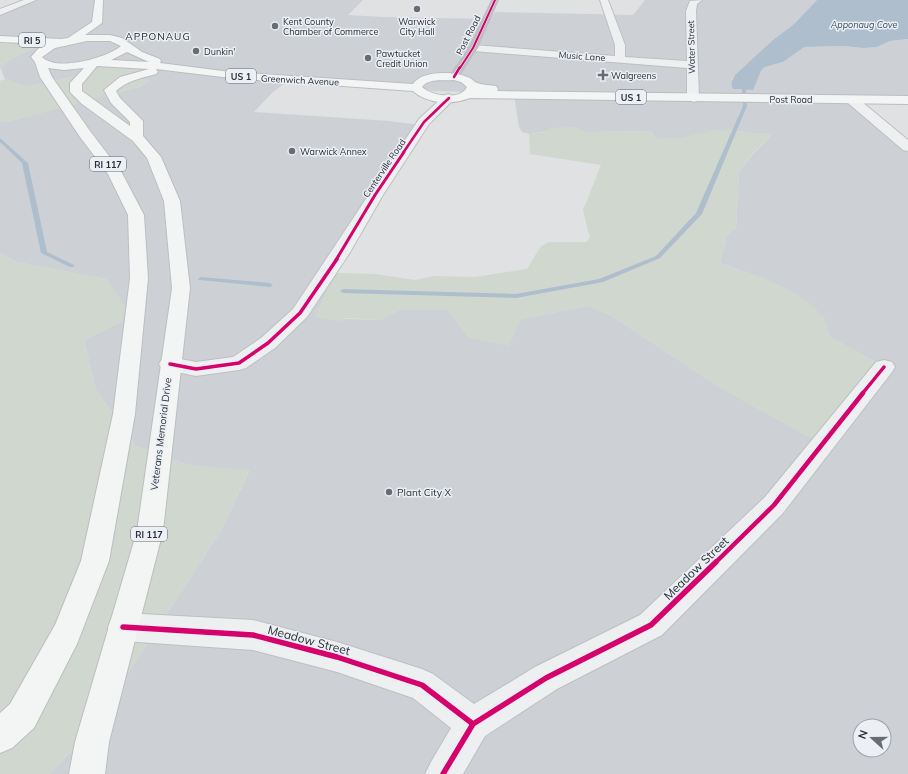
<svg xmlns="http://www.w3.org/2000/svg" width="908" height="774" viewBox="0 0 908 774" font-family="Mulish,sans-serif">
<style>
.built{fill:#cdd1d6;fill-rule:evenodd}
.green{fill:#d0d7cf}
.water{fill:#afbecc}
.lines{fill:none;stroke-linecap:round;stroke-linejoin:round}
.stream{fill:#afbecc;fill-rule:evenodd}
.minor-casing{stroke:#bdbfc1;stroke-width:2}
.primary-casing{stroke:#bbbec1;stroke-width:2}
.minor{fill:#eeeff0;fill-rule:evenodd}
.secondary{fill:#bdc0c3;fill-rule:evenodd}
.primary{fill:#f3f4f4;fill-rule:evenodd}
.cycleway-far5-casing{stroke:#eceff3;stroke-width:3}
.cycleway-far4-casing{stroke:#eceff3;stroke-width:4}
.cycleway-far3-casing{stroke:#eceff3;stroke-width:5}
.cycleway-far2-casing{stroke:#eceff3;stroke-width:6}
.cycleway-far1-casing{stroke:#eceff3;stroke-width:7}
.cycleway-casing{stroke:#eceff3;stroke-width:8}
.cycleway-far5{stroke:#d6006c;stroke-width:2}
.cycleway-far4{stroke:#d6006c;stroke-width:2.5}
.cycleway-far3{stroke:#d6006c;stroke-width:3}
.cycleway-far2{stroke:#d6006c;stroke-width:3.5}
.cycleway-far1{stroke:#d6006c;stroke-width:4.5}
.cycleway{stroke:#d6006c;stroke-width:5.5}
.poi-dot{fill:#686d75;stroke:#eceff3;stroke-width:1.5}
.labels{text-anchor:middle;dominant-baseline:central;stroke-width:3;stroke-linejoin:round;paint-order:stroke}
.far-poi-label{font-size:9px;fill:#282f3a;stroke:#eceff3;text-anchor:start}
.far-water-label{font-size:9px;font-style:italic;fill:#364f6a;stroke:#eceff3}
.far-street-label{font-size:9px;fill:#282f3a;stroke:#eceff3}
.shield{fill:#eceff3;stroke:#636972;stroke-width:1}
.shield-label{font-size:9px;font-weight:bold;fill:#282f3a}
.far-quarter-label{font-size:10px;letter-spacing:1px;fill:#1a202b;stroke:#eceff3}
.street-label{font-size:10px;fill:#282f3a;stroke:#eceff3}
.poi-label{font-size:10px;fill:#282f3a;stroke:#eceff3;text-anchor:start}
.near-street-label{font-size:12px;fill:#282f3a;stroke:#eceff3}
</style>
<rect width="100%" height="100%" fill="#dfe1e3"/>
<path class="built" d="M 30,0 L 363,0 L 348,15 L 384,17 L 490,19 L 495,12 L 633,15 L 645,0 L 817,0 L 794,24 L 773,40 L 732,79 L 733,89 L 744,90 L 753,90 L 758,75 L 765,67 L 783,62 L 803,47 L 844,46 L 864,48 L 877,47 L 890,41 L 908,39 L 908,100 L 859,100 L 908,143 L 908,774 L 50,774 L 71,751 L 111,699 L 221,531 L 249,471 L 189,465 L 136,446 L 96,390 L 84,340 L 122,321 L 106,279 L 17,262 L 0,253 L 0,121 L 7,122 L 66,106 L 150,81 L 116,62 L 72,77 L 26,87 L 5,79 L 0,67 L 9,60 L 34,48 L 0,42 L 0,11 ZM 289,80 L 435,91 L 512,93 L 514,95 L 519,127 L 522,132 L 529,134 L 574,127 L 585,132 L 594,132 L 650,131 L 657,139 L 681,138 L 731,130 L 751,133 L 766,133 L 771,136 L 753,154 L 739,171 L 736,228 L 727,235 L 720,263 L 768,280 L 824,318 L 830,337 L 883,366 L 822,444 L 716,385 L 610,315 L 587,306 L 521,319 L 469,338 L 448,310 L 399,310 L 381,320 L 316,318 L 359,219 L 420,125 L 389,121 L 254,112 L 273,92 ZM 860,726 L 884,726 L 884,750 L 860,750 Z"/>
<path class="green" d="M 0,43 L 34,47 L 34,48 L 9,60 L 0,67 Z
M 116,62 L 164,67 L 146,77 L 150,81 L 141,87 L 7,122 L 0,121 L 0,81 L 5,79 L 26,87 L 72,77 Z
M 574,127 L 585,132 L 594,132 L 650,131 L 657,139 L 681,138 L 718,129 L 721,131 L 731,130 L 751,133 L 766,133 L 771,136 L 753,153 L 739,171 L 736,228 L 727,235 L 720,263 C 756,276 798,286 823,317 C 827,322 828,331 830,337 L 883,366 L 822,444 L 716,385 L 610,315 L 587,306 L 521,319 L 509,346 L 469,338 L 448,310 L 399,310 L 381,320 L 343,318 L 342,321 L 316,318 L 317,311 L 336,273 L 376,274 L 415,280 L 434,276 L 475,277 L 527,269 L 541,246 L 549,242 L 586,242 L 590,238 L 583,210 L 601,165 L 530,154 L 529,134 L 546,132 L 550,128 Z
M 0,253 L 17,262 L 106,279 L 129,311 L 122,321 L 84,340 L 96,390 L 136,446 L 189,465 L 249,470 L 221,531 L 111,699 L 71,751 L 50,774 L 0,774 Z"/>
<path class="water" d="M 817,0 L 908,0 L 908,39 L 890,41 L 877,47 L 864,48 L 844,46 L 804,47 L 783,62 L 765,67 L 761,71 L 753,90 L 733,89 C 730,83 732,80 736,74 L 773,40 L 794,24 Z"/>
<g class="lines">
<path class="stream" d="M 746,79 L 748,80 L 746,90 L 747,106 L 702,214 L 660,258 L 603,282 L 516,298 L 343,293 L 340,291 L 343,289 L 516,294 L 599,279 L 656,256 L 696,213 L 743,106 L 742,90 L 744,80 Z
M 0,138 L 28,163 L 47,252 L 74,265 L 74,267 L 70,267 L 41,253 L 22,163 L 0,142 Z
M 201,277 L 270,283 L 273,285 L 270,287 L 199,280 L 198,279 Z"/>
<g class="minor-casing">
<path id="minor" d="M 24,0 L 36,0 L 0,15 L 0,9 Z
M 600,0 L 608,0 L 625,45 L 625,57 L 687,61 L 686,11 L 690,1 L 702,0 L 697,4 L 696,11 L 699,98 L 697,101 L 693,102 L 687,98 L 687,68 L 473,51 L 468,48 L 473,45 L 615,56 L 615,45 Z
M 449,94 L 455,98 L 429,124 L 383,195 L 349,254 L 307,317 L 275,348 L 246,368 L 239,370 L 196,376 L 162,369 L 159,364 L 162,359 L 170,357 L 196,362 L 233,357 L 261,338 L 293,309 L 419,119 L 445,95 Z
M 852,96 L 856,97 L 908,140 L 908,151 L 903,150 L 848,103 L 846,100 L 848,97 Z
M 884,360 L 892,362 L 895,367 L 892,372 L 783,513 L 662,635 L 557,689 L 485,736 L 463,774 L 425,774 L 431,762 L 451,728 L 413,698 L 337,672 L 253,650 L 123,641 L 112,637 L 108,627 L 112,617 L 123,613 L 253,620 L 337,642 L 422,669 L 433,674 L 474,704 L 535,667 L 640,615 L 765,497 L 876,362 Z"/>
</g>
<g class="primary-casing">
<path id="primary" d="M 95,0 L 103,0 L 102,23 L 85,35 L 110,35 L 122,38 L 142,52 L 160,59 L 161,61 L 160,63 L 231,72 L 413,84 C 422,70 455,71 470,78 C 472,79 474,82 477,83 C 483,85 490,85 496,86 L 498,89 L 497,91 L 908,96 L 908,104 L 470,98 C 452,105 427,104 413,91 L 231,78 L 156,69 L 158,72 L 156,74 C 142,78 128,80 116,91 L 120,98 L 143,121 L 143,136 L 161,157 L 180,201 L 190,288 L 163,531 L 109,742 L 105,774 L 69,774 L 75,742 L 137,531 L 172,288 L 164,201 L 147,158 L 133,141 L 82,104 L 70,92 L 70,83 L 84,68 L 64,70 L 48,68 L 52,77 L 90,131 L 122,173 L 144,215 L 148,278 L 135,414 L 109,561 L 77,644 L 34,728 L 12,748 L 0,753 L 0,713 L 10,704 L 55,625 L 81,561 L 113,414 L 130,278 L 128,215 L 108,174 L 80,137 L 40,77 L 35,62 L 31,57 L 38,49 L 46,44 L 0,42 L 0,36 L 61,39 L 68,38 L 92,22 ZM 87,41 L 110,41 L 121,46 C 107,58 56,72 42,57 L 55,48 ZM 127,52 L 149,62 L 111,60 ZM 97,66 L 149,69 L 120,77 L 104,90 L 111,103 L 130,122 L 130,126 L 82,91 L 82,84 ZM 454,80 L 461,82 L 467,87 C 460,101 432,96 422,87 C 428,78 444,81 454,80 Z"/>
</g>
<use href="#minor" class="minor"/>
<path class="secondary" d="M 491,0 L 499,0 L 478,48 L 458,79 L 450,79 L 448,77 L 468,48 Z"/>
<use href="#primary" class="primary"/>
<g class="cycleway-far5-casing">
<path id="cycleway-far5" d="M 460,68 L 473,48 L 495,0"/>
</g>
<g class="cycleway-far4-casing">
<path id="cycleway-far4" d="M 454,77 L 460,67
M 403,153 L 424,122 L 449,98"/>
</g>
<g class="cycleway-far3-casing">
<path id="cycleway-far3" d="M 336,260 L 375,195 L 404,152"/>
</g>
<g class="cycleway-far2-casing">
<path id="cycleway-far2" d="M 170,364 L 196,369 L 239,363 L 268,343 L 300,313 L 337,259
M 862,394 L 884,367"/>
</g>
<g class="cycleway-far1-casing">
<path id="cycleway-far1" d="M 715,563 L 774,505 L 863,393"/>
</g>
<g class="cycleway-casing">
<path id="cycleway" d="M 123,627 L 253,635 L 337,657 L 422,685 L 473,724
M 443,774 L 473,724 L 546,678 L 651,625 L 716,562"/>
</g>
<use href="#cycleway-far5" class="cycleway-far5"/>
<use href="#cycleway-far4" class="cycleway-far4"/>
<use href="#cycleway-far3" class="cycleway-far3"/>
<use href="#cycleway-far2" class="cycleway-far2"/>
<use href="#cycleway-far1" class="cycleway-far1"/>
<use href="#cycleway" class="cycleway"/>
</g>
<g class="poi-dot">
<circle cx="417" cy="9" r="4"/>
<circle cx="275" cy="26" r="4"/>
<circle cx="196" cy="51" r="4"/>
<circle cx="368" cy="58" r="4"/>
<path d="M601 69h4v4h4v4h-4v4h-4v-4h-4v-4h4z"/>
<circle cx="292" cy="151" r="4"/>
<circle cx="389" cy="492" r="4"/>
</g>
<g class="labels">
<g class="far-poi-label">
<text x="283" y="21">Kent County<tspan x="283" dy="10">Chamber of Commerce</tspan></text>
<text x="417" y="21" text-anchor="middle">Warwick<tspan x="417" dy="10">City Hall</tspan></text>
<text x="204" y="51">Dunkin'</text>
<text x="376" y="53">Pawtucket<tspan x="376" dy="10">Credit Union</tspan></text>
<text x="611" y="75">Walgreens</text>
<text x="300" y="151">Warwick Annex</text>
</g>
<g class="far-water-label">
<text x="864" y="24">Apponaug Cove</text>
</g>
<g class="far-street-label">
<text transform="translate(468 35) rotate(-63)">Post Road</text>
<text transform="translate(691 47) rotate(-91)">Water Street</text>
<text transform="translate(582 56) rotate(4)">Music Lane</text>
<text transform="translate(300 80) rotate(3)">Greenwich Avenue</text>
<text x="791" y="99">Post Road</text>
<text transform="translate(384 168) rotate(-56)">Centerville Road</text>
</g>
<g class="shield">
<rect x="19" y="33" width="26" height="14" rx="3"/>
<rect x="226" y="69" width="30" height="14" rx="3"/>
<rect x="616" y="90" width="30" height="14" rx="3"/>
<rect x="90" y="157" width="36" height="14" rx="3"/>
<rect x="131" y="527" width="36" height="14" rx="3"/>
</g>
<g class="shield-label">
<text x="32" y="40">RI 5</text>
<text x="241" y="76">US 1</text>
<text x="631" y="97">US 1</text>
<text x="108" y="164">RI 117</text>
<text x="149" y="534">RI 117</text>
</g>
<g class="far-quarter-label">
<text x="158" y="36">APPONAUG</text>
</g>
<g class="street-label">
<text transform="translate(161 434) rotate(-83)">Veterans Memorial Drive</text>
</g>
<g class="poi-label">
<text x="397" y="492">Plant City X</text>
</g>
<g class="near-street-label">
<text transform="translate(696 568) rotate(-44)">Meadow Street</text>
<text transform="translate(309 640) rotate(15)">Meadow Street</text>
</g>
</g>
<g transform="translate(872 738) rotate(291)"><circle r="19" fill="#eceff3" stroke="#9ea2a9"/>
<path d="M0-3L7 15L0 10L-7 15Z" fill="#686d75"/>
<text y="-6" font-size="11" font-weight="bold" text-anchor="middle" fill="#282f3a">N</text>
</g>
</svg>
